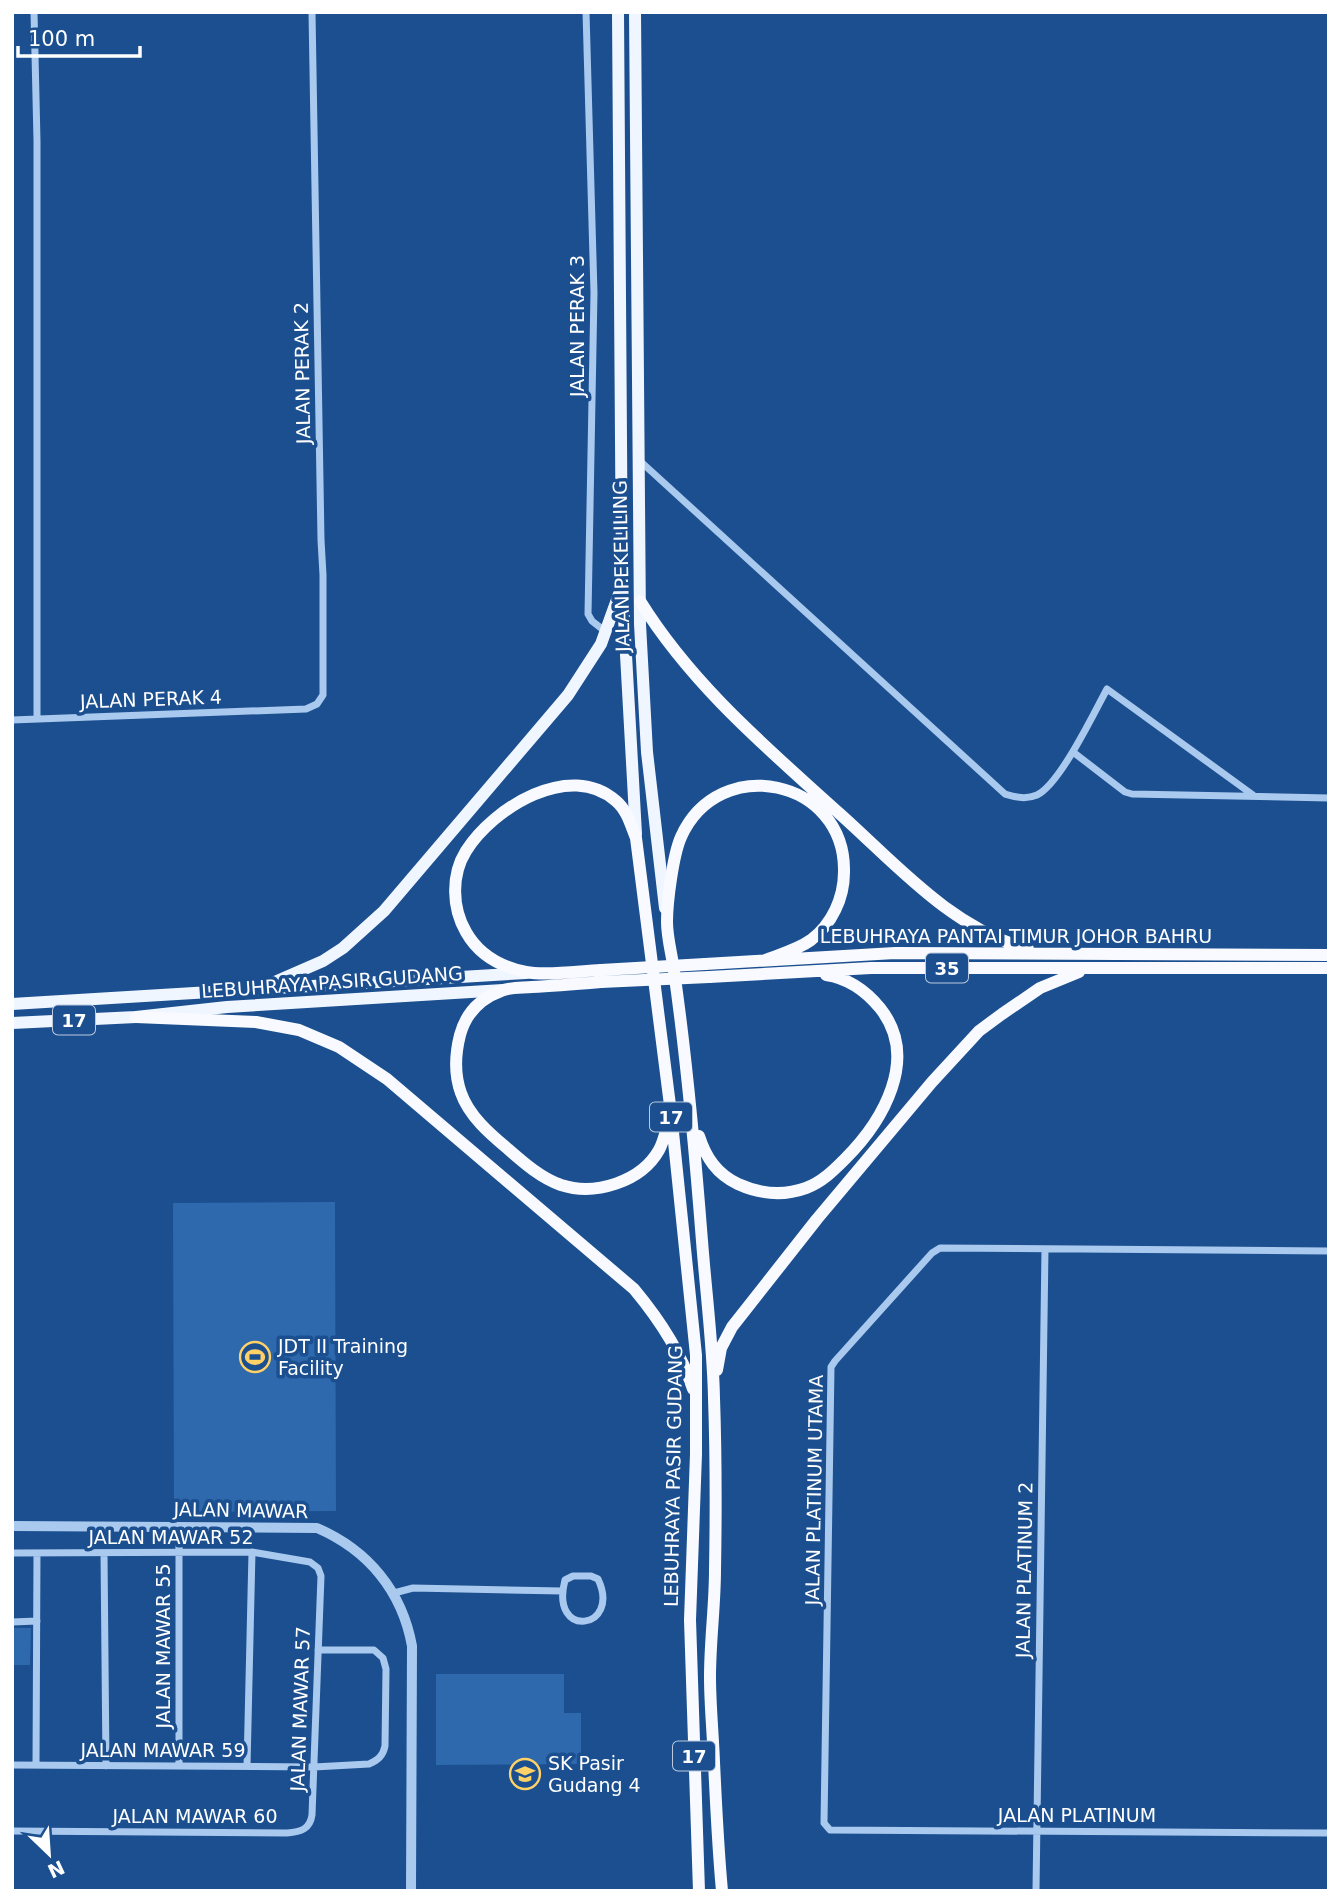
<svg xmlns="http://www.w3.org/2000/svg" width="1341" height="1903" viewBox="0 0 1341 1903" font-family="'DejaVu Sans',sans-serif">
<style>
.green{fill:#2e69ad}
.lines{fill:none;stroke-linecap:round;stroke-linejoin:round}
.minor{stroke:#a9c9ee;stroke-width:7}
.tertiary{stroke:#a9c9ee;stroke-width:10}
.primary{stroke:#f0f6ff;stroke-width:12}
.trunk{stroke:#f8faff;stroke-width:12}
.trunk-bridge{stroke:#f8faff;stroke-width:12}
.labels{text-anchor:middle;dominant-baseline:central;stroke-width:7;stroke-linejoin:round;paint-order:stroke}
.shield{fill:#1b4f8f;stroke:#bbcadd;stroke-width:2}
.shield-label{font-size:18px;font-weight:bold;fill:#fff}
.street-label{font-size:19px;fill:#fff;stroke:#1b4f8f}
.poi-label{font-size:19px;fill:#fff;stroke:#1b4f8f;text-anchor:start}
</style>
<rect width="100%" height="100%" fill="#1b4f8f"/>
<path class="green" d="M 335,1202 L 336,1511 L 174,1512 L 173,1203 Z
M 12,1628 L 31,1628 L 30,1665 L 12,1665 Z
M 436,1674 L 564,1674 L 564,1713 L 581,1713 L 581,1764 L 436,1765 Z"/>
<g class="lines">
<path class="minor" d="M 34,12 L 37,141 L 37,719
M 586,12 L 594,293 L 588,614 L 592,621 L 606,632
M 640,461 L 1005,794 C 1016,797 1025,800 1037,795 C 1060,784 1094,713 1107,689 L 1253,795
M 12,720 L 306,709 L 317,704 L 323,695 L 323,575 L 321,540 L 312,12
M 1073,752 L 1125,792 L 1132,794 L 1329,798
M 1329,1251 L 940,1248 L 932,1253 L 835,1361 L 831,1367 L 824,1823 L 830,1830 L 1329,1833
M 12,1553 L 252,1552 L 310,1562 L 318,1568 L 321,1576 L 312,1815 C 310,1829 301,1832 287,1833 L 12,1831
M 104,1553 L 106,1766
M 573,1576 L 591,1576 L 598,1579 C 622,1630 549,1640 565,1580 Z
M 394,1593 L 413,1588 L 562,1591
M 12,1622 L 37,1621
M 12,1765 L 314,1767 L 369,1764 C 378,1760 383,1756 385,1746 L 386,1669 L 383,1658 L 374,1650 L 318,1650
M 36,1765 L 37,1553
M 179,1766 L 179,1526
M 247,1766 L 252,1552
M 1036,1891 L 1045,1249"/>
<path class="tertiary" d="M 12,1526 L 317,1528 C 368,1550 402,1591 412,1646 L 411,1891"/>
<path class="primary" d="M 618,12 L 622,583 L 636,834
M 635,12 L 640,624 L 647,752 L 665,908
M 254,991 L 323,961 L 343,948 L 384,911 L 568,695 L 601,644 L 619,594
M 12,1004 L 526,973
M 12,1023 L 136,1017 L 227,1007 L 503,990"/>
<path class="trunk" d="M 640,601 C 692,685 767,748 840,814 C 897,865 952,929 1028,949
M 705,964 L 895,953 L 1329,955
M 601,970 C 579,971 547,976 526,972 C 501,967 479,955 466,932 C 452,908 451,875 466,851 C 493,808 570,760 616,801 C 627,810 631,826 636,838 L 671,1113 L 696,1355 L 696,1454 L 690,1620 L 699,1891
M 709,977 L 871,968 L 1329,968
M 601,982 C 578,984 555,986 532,987 C 522,988 510,987 501,991 C 479,999 466,1013 460,1035 C 455,1055 454,1074 461,1093 C 469,1116 490,1134 508,1149 C 524,1163 541,1178 561,1185 C 595,1196 641,1182 659,1150 C 664,1141 666,1130 669,1120
M 136,1017 L 256,1022 L 299,1030 L 339,1047 L 387,1079 L 634,1289 C 659,1319 681,1352 693,1389
M 699,1136 C 706,1158 717,1174 738,1184 C 760,1194 784,1196 806,1188 C 822,1182 833,1171 845,1159 C 883,1121 920,1058 880,1008 C 866,991 847,978 826,975
M 717,1370 L 721,1348 L 732,1327 L 817,1219 L 932,1082 L 979,1031 L 1002,1014 L 1040,988 L 1079,972
M 722,1891 C 718,1848 716,1805 714,1762 C 713,1734 710,1705 710,1677 C 710,1641 715,1605 715,1570 C 716,1513 716,1455 714,1398 C 713,1346 706,1293 702,1241 C 695,1151 687,1061 674,971 C 672,955 667,938 667,922 C 667,902 673,855 681,837 C 719,752 846,779 844,872 C 844,898 832,924 811,940 C 797,950 781,954 765,960"/>
<path class="trunk-bridge" d="M 601,970 L 705,964
M 601,982 L 709,977"/>
</g>
<defs>
<g id="stadium-ring" transform="scale(1.575)"><circle r="9.5" fill="#1b4f8f" stroke="#ffd166" stroke-width="1.5"/><path d="M0-5a6.5 5 0 1 0 0 10a6.5 5 0 1 0 0-10ZM-3.5-1.8h7v3.6h-7Z" fill="#ffd166"/></g>
<g id="school-ring" transform="scale(1.575)"><circle r="9.5" fill="#1b4f8f" stroke="#ffd166" stroke-width="1.5"/><path d="M0-5L7-2L0 1L-7-2ZM-4 1L0 2.5L4 1V4Q0 6-4 4Z" fill="#ffd166"/></g>
</defs>
<g fill-rule="evenodd">
<use href="#stadium-ring" x="255" y="1357"/>
<use href="#school-ring" x="525" y="1774"/>
</g>
<g class="labels">
<g class="shield">
<rect x="926" y="953.5" width="42" height="29" rx="5"/>
<rect x="53" y="1005.5" width="42" height="29" rx="5"/>
<rect x="650" y="1102.5" width="42" height="29" rx="5"/>
<rect x="673" y="1741.5" width="42" height="29" rx="5"/>
</g>
<g class="shield-label">
<text x="947" y="968">35</text>
<text x="74" y="1020">17</text>
<text x="671" y="1117">17</text>
<text x="694" y="1756">17</text>
</g>
<g class="street-label">
<text transform="translate(577 326) rotate(-90)">JALAN PERAK 3</text>
<text transform="translate(302 373) rotate(-91)">JALAN PERAK 2</text>
<text transform="translate(621 566) rotate(-91)">JALAN PEKELILING</text>
<text transform="translate(151 699) rotate(-2)">JALAN PERAK 4</text>
<text x="1016" y="936">LEBUHRAYA PANTAI TIMUR JOHOR BAHRU</text>
<text transform="translate(332 982) rotate(-4)">LEBUHRAYA PASIR GUDANG</text>
<text transform="translate(673 1476) rotate(-89)">LEBUHRAYA PASIR GUDANG</text>
<text transform="translate(814 1490) rotate(-89)">JALAN PLATINUM UTAMA</text>
<text transform="translate(241 1510) rotate(1)">JALAN MAWAR</text>
<text x="171" y="1537">JALAN MAWAR 52</text>
<text transform="translate(1024 1570) rotate(-89)">JALAN PLATINUM 2</text>
<text transform="translate(163 1646) rotate(-90)">JALAN MAWAR 55</text>
<text transform="translate(300 1709) rotate(-88)">JALAN MAWAR 57</text>
<text x="163" y="1750">JALAN MAWAR 59</text>
<text x="1077" y="1815">JALAN PLATINUM</text>
<text x="195" y="1816">JALAN MAWAR 60</text>
</g>
<g class="poi-label">
<text x="278" y="1346">JDT II Training<tspan x="278" dy="22">Facility</tspan></text>
<text x="548" y="1763">SK Pasir<tspan x="548" dy="22">Gudang 4</tspan></text>
</g>
</g>
<rect width="1341" height="1903" fill="none" stroke="#ffffff" stroke-width="28"/>
<g transform="translate(49 1854) rotate(155)" stroke="#1b4f8f" stroke-width="5" paint-order="stroke">
<path d="M0-5L12 26L0 18L-12 26Z" fill="#ffffff"/>
<text y="-10" font-size="19" font-weight="bold" text-anchor="middle" fill="#ffffff">N</text>
</g>
<path d="M18 46v10h122v-10" fill="none" stroke="#ffffff" stroke-width="3.5"/>
<text x="28" y="46" font-size="21" fill="#ffffff" stroke="#1b4f8f" stroke-width="5" paint-order="stroke">100 m</text>
</svg>
